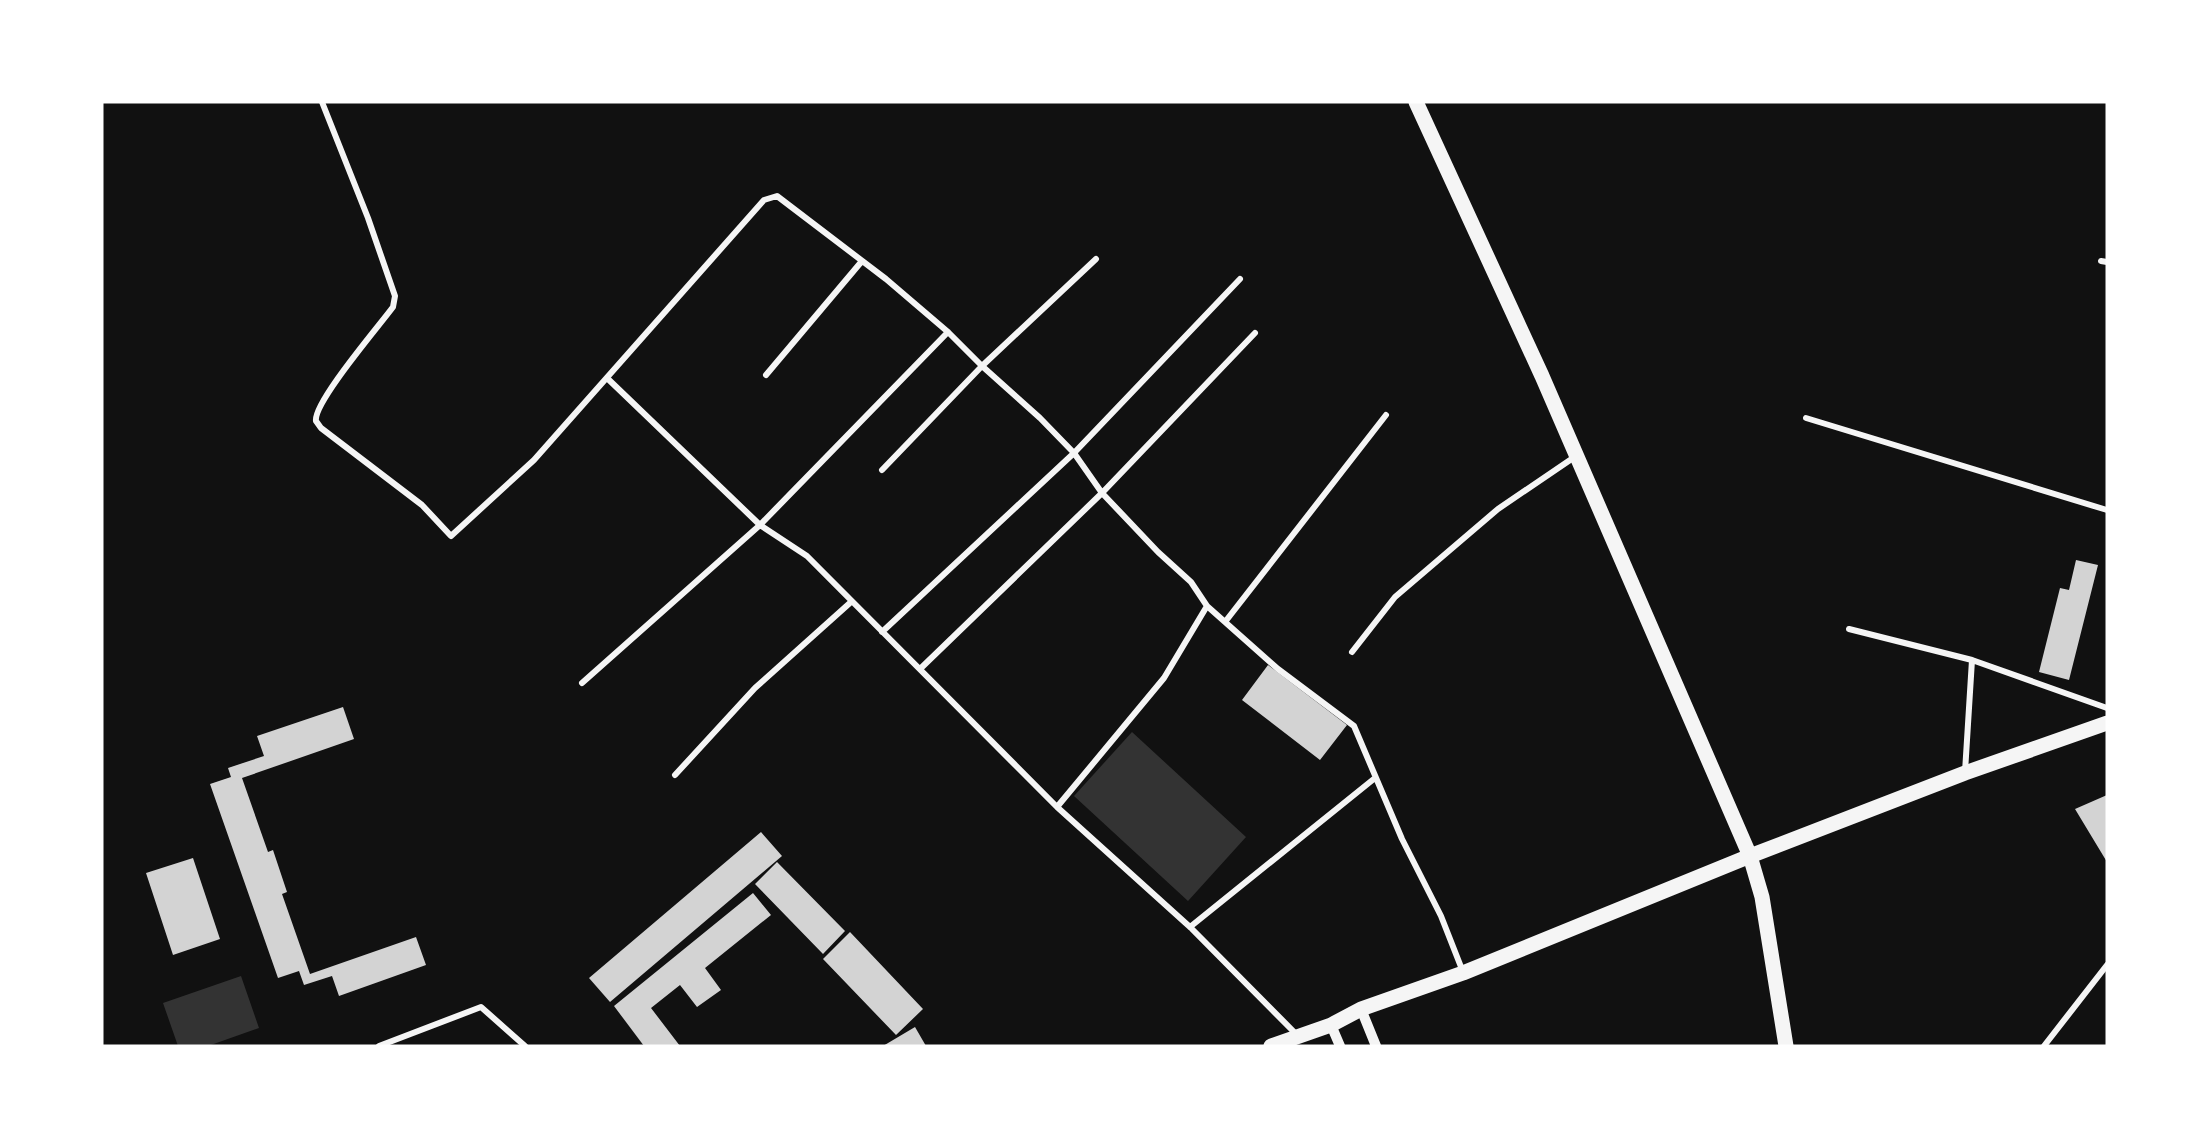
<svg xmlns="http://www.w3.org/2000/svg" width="2209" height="1148" viewBox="0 0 2209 1148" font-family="Barlow,sans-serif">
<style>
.water{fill:#333}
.building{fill:#d3d3d3}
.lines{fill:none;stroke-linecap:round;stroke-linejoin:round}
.minor{stroke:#f5f5f5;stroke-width:6}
.tertiary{stroke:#f5f5f5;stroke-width:10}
.primary{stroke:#f5f5f5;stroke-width:15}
</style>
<rect width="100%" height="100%" fill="#111"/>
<path class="water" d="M 1132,732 L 1246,837 L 1188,901 L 1074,796 Z
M 241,976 L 259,1028 L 208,1046 L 178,1046 L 163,1003 Z"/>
<path class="building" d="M 2076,560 L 2098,565 L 2069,680 L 2039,672 L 2060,588 L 2069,590 Z
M 1268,665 L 1347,725 L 1320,760 L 1242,700 Z
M 343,707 L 354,739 L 242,778 L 268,852 L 273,850 L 287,892 L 282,894 L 310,974 L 416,937 L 426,965 L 339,996 L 332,976 L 304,985 L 299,971 L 278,978 L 210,784 L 231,777 L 228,768 L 264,756 L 257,736 Z
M 2107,795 L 2107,862 L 2075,809 Z
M 761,832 L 782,856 L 610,1002 L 589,978 Z
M 193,858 L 220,939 L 173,955 L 146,873 Z
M 777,862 L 845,931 L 823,954 L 755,884 Z
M 753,893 L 771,915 L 705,968 L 721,990 L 697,1007 L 680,985 L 651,1008 L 680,1046 L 644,1046 L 614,1006 Z
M 850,932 L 923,1009 L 896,1035 L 823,959 Z
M 915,1027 L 926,1046 L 883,1046 Z"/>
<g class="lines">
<path class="minor" d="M 322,102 L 368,218 L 395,296 L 393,307 C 379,326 313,403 316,421 L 321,428 L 422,505 L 451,536 L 534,460 L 764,200 L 777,196 L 886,279 L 948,332 L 982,366 L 1040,418 L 1074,453 L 1102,493 L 1158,552 L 1191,582 L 1207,606 L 1278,669 L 1354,726 L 1402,839 L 1441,916 L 1463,972
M 2101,261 L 2107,262
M 766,375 L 862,261
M 608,379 L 760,525 L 807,556 L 1057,807 L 1190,927 L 1298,1036
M 1806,418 L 2107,510
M 882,470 L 982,366 L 1096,259
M 1225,622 L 1386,415
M 1849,629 L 1972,660 L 2107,708
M 882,632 L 1074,453 L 1240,279
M 1352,652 L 1395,597 L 1498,509 L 1576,456
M 920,669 L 1102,493 L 1255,333
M 582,683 L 760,525 L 948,332
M 1965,772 L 1972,660
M 675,775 L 755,688 L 851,602
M 1057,807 L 1164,678 L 1207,606
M 1190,927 L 1375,778
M 379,1046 L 481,1007 L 525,1046
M 2044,1046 L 2107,965"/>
<path class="tertiary" d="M 1361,1009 L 1376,1046
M 1331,1025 L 1340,1046"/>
<path class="primary" d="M 1416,102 L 1542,376 L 1750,856 L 1762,897 L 1786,1046
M 1271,1046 L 1331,1025 L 1361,1009 L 1463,973 L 1750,856 L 1965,773 L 2107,723"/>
</g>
<rect width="2209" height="1148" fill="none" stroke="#ffffff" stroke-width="207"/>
</svg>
